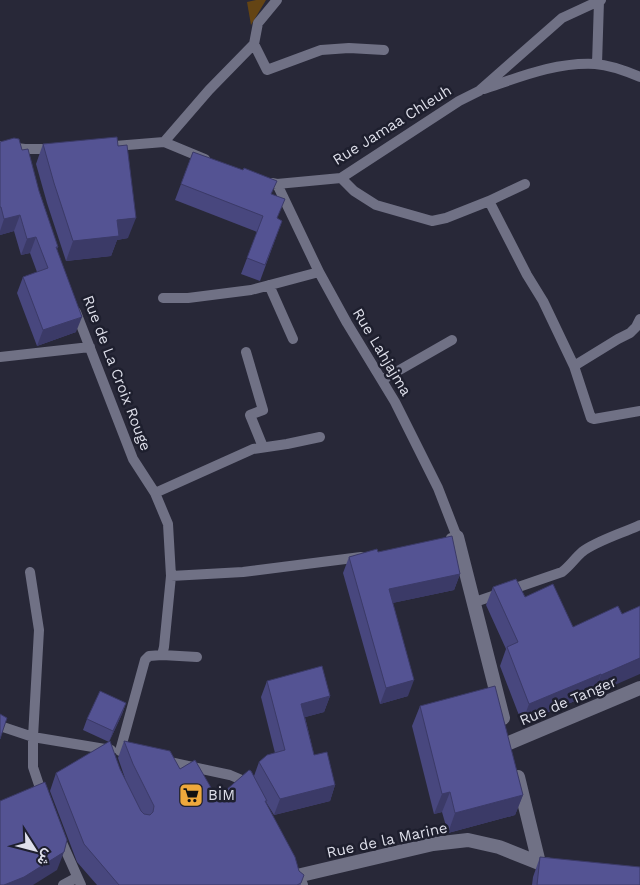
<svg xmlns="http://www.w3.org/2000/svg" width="640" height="885" viewBox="0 0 640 885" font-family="'Work Sans',Vazirmatn,sans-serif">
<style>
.green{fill:#644414}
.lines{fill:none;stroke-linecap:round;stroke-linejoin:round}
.service{stroke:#707185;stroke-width:10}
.minor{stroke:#707185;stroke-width:14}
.wall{fill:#48477e}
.shaded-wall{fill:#3b3a67}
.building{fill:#545393;stroke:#3b3a67}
.labels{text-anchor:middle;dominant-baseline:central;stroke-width:5;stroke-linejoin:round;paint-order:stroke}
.street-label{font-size:15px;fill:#dedfea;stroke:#1e1f2e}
.poi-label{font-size:15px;fill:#dedfea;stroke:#1e1f2e;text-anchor:start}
</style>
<rect width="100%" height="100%" fill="#282838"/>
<path class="green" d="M 256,0 L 266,0 L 251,25 L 247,2 Z"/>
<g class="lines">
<path class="service" d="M 254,44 L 267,70 L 321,50 L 349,48 L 384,50
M 597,64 L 599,1
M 484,89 C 520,77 556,62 595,64 C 610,65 626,71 640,77
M 164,142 L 209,90 L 254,44 L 258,23 L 277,0
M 0,146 L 25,149 L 54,149
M 115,146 L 164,142 L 205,159
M 341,178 L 354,191 L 376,205 L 432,221 L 446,218 L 489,201 L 525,184
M 272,183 L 277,184 L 341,178 L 459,101 L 479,91 L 562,18 L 601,0
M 277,184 L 319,272 L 347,323 L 395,402 L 438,488 L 457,537 L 451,538
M 489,201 L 527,275 L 543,301 L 574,366 L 591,418 L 594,419 L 640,411
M 269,285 L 293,339
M 163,298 L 188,298 L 251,290 L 319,272
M 76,312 L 133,459 L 155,493 L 168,524 L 171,576 L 164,647 L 162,655 L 149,656 L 145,660 L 120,751
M 246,352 L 263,410 L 250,415 L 263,447
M 0,357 L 90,347
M 574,366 L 618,339 L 630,333 L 636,327 L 640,319
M 382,380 L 452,340
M 155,493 L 253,449 L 287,444 L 320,437
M 30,572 L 39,630 L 33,737 L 33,767 L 43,797
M 171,576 L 243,572 L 361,557
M 475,602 L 562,572 C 570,566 575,558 582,552 C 596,541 623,533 640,525
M 162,655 L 197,657
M 0,726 L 33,737 L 111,750
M 165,761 L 230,775 L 249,783 L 250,786
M 60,838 L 81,885
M 63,885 L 76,878"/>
<path class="minor" d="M 457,537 L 503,718
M 509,743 L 640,688
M 518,777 L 539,863
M 301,885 L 297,876 L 433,844 L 468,840 L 499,847 L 539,863 L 555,866"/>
</g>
<path class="wall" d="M 0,142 L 22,150 L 39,191 L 58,247 L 57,249 L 76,332 L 37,346 L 17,293 L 23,277 L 37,272 L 30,253 L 21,255 L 14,231 L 0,235 Z
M 43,144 L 128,238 L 117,240 L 111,256 L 66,261 L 47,203 L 36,164 Z
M 193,152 L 272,194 L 277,219 L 282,221 L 260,281 L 241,274 L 257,232 L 175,200 Z
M 378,552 L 460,574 L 454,590 L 392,603 L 408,696 L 380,704 L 343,573 L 349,557 Z
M 493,587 L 525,597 L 573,627 L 622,614 L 640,606 L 594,694 L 594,693 L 522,723 L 500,666 L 506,649 L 486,605 Z
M 267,681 L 330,696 L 324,712 L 305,717 L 314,755 L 335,785 L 330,801 L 274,815 L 266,802 L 266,803 L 301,885 L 97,885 L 77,862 L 50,791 L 56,773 L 109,742 L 83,730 L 87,719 L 126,703 L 122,714 L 109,742 L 120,769 L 126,781 L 118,758 L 124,741 L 180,769 L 217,798 L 254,776 L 259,762 L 275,753 L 261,697 Z
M 420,706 L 523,795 L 515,815 L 448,833 L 442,812 L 434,814 L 412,726 Z
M 540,857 L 640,885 L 532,885 L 533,877 Z"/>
<path class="shaded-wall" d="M 20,215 L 14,231 L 0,235 L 0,231 L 4,219 Z
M 136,218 L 128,238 L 117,240 L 111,256 L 66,261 L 73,241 L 117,220 Z
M 36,237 L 30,253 L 21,255 L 27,239 Z
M 82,317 L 76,332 L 37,346 L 43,330 Z
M 460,574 L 454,590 L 383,605 L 389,589 Z
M 640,658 L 640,674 L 594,694 L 601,675 Z
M 601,674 L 594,693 L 522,723 L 529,704 Z
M 414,680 L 408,696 L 380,704 L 386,688 Z
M 330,696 L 324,712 L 295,720 L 301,704 Z
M 126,703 L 122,714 L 109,742 L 113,731 Z
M 335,785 L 330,801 L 274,815 L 280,799 Z
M 450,792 L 442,812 L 434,814 L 442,794 Z
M 523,795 L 515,815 L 448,833 L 455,813 Z
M 64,852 L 57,870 L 33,885 L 4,885 Z"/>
<path class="building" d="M 117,137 L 118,146 L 127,145 L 136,218 L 117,220 L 119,236 L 73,241 L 54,183 L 43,144 Z
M 14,138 L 19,139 L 22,150 L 28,149 L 39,191 L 58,247 L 56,247 L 82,317 L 43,330 L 23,277 L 48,268 L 36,237 L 27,239 L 20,215 L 4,219 L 1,207 L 0,207 L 0,142 Z
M 193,152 L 243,170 L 244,168 L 277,181 L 271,194 L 285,199 L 277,218 L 282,221 L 265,265 L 247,258 L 263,216 L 181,184 Z
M 452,536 L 460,574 L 389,589 L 414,680 L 386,688 L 349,557 L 377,549 L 378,552 Z
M 516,579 L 525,597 L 553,584 L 573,627 L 618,606 L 622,614 L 640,606 L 640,658 L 601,675 L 601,674 L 529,704 L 507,647 L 518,642 L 493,587 Z
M 322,666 L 330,696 L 301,704 L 314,755 L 327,752 L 335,785 L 280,799 L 259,762 L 267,755 L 285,750 L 267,681 Z
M 495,686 L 523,795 L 455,813 L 450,792 L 442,794 L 420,706 Z
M 100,691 L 126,703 L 113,731 L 87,719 Z
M 0,714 L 7,718 L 0,739 Z
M 110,741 L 120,769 L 141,811 L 144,814 L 150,815 L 153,812 L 154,806 L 133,764 L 124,741 L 170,751 L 180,769 L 195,760 L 217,798 L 249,770 L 251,771 L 267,801 L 265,801 L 295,857 L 299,871 L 304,875 L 301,883 L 297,885 L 119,885 L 84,844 L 56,773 Z
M 45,782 L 67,840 L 64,852 L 24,877 L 4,885 L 0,885 L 0,801 Z
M 540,857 L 640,867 L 640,885 L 537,885 Z"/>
<defs>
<g id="supermarket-square" transform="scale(1.25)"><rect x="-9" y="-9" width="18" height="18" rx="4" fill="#eea83c" stroke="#1e1f2e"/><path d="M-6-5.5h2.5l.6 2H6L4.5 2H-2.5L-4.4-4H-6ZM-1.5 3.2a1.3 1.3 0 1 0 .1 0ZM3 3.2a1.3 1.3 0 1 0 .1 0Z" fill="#111"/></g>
</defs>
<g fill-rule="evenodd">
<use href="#supermarket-square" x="191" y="795"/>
</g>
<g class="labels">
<g class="street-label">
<text transform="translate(392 125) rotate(-32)">Rue Jamaa Chleuh</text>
<text transform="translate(382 352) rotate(59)">Rue Lahjajma</text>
<text transform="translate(117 373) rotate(69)">Rue de La Croix Rouge</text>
<text transform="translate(568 701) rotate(-23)">Rue de Tanger</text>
<text transform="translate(387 840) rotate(-12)">Rue de la Marine</text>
</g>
<g class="poi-label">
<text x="208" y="795">BİM</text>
</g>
</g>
<g transform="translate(35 850) rotate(126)" stroke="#1e1f2e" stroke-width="4" paint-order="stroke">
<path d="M0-4L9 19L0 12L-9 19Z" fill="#dedfea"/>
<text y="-8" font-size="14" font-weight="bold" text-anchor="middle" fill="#dedfea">ش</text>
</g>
</svg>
